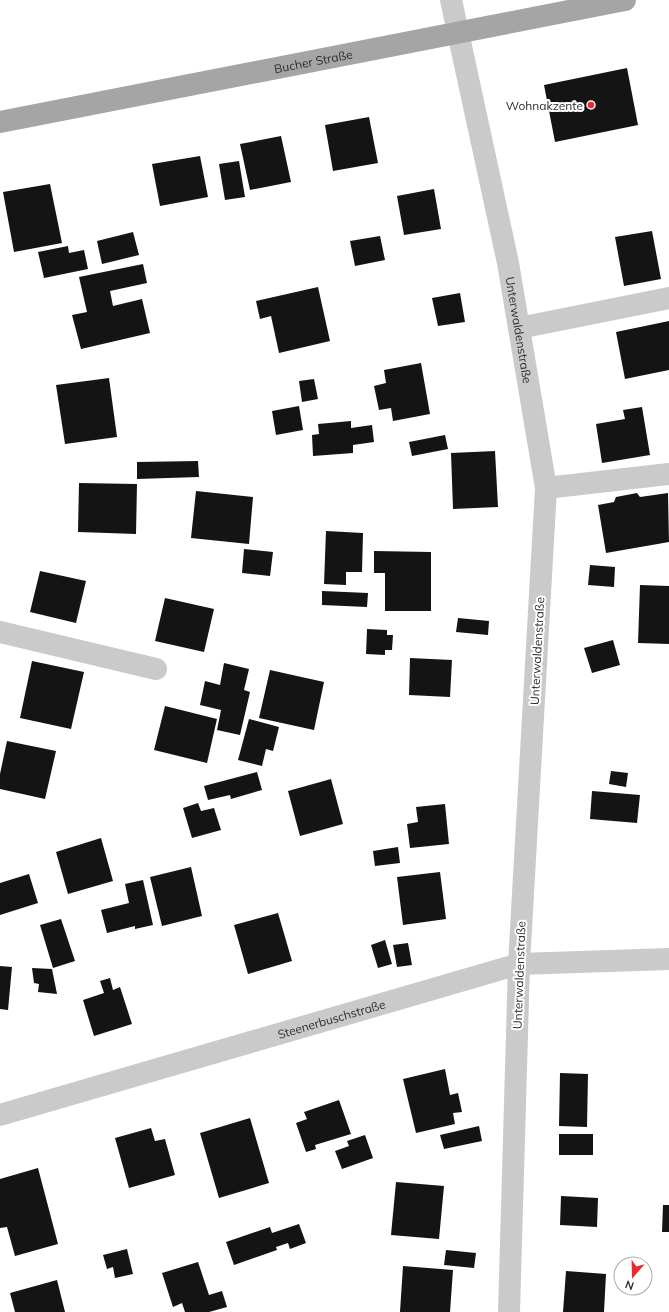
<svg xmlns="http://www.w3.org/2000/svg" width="669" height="1312" viewBox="0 0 669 1312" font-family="Mulish,sans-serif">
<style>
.building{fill:#141414}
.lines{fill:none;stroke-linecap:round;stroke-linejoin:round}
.minor{stroke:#cacaca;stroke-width:22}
.major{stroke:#a5a5a5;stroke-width:22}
.poi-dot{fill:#ec2830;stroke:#fff;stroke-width:1.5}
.labels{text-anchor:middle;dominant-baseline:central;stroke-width:4;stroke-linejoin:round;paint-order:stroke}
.street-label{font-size:12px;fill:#2d2d2d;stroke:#fff}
.poi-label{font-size:12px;fill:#2d2d2d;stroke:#fff;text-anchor:end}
</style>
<rect width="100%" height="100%" fill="#fff"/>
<path class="building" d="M 627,68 L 638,125 L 555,142 L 544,85 Z
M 369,117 L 378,163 L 333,171 L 325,125 Z
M 281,136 L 291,182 L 250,190 L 240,144 Z
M 200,156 L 208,197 L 160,206 L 152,164 Z
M 239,161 L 245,197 L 225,200 L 219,164 Z
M 50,184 L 62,243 L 14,252 L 3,192 Z
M 434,189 L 441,229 L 404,235 L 397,196 Z
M 652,231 L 661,279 L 624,286 L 615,237 Z
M 133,232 L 139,255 L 102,264 L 97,241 Z
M 380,236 L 385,260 L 355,266 L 350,241 Z
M 68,246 L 69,253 L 84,250 L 88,269 L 44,278 L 38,252 Z
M 143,264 L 147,283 L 110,291 L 113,306 L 142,299 L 150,333 L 81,349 L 72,315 L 87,312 L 79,277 Z
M 318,287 L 330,341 L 279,353 L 271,316 L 260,319 L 256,301 Z
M 460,293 L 465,322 L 438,326 L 432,298 Z
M 669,321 L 669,370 L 625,379 L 616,332 Z
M 421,363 L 430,414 L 393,421 L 391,408 L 379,410 L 374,386 L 386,383 L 384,370 Z
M 109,378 L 117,437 L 65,444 L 56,385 Z
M 314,379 L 318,399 L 302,402 L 299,381 Z
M 299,406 L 303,430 L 276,435 L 272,411 Z
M 642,407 L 650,455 L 602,463 L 596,424 L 625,419 L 623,410 Z
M 351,421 L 351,428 L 372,425 L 374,442 L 353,445 L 353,453 L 313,456 L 312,435 L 319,434 L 318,424 Z
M 445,435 L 448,449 L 412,456 L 409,442 Z
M 495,451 L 498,507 L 453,509 L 451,453 Z
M 198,461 L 199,477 L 137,479 L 137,462 Z
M 79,483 L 137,484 L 136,534 L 78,532 Z
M 196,491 L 253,497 L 249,544 L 191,538 Z
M 637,493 L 640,497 L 668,493 L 669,542 L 606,553 L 598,505 L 614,502 L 616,497 Z
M 326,531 L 363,533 L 362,572 L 346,572 L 346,585 L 324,584 Z
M 244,549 L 273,552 L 270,576 L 242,573 Z
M 374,551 L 431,552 L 431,611 L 385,611 L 385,573 L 374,573 Z
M 590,565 L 615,567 L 614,587 L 588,585 Z
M 40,571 L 86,581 L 76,623 L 30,612 Z
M 640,585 L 669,586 L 669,644 L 638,643 Z
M 322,591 L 368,593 L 367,607 L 322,605 Z
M 165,598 L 214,609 L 204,652 L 155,641 Z
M 458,618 L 489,621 L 488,635 L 456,632 Z
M 367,629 L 387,630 L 387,635 L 393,635 L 392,650 L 385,650 L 385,655 L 366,654 Z
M 613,640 L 620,665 L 592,673 L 584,648 Z
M 410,658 L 452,660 L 450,697 L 409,695 Z
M 32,661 L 84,672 L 71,729 L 20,718 Z
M 224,663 L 249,669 L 244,690 L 250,692 L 240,735 L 217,730 L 221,710 L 200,705 L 205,681 L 220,685 Z
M 270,670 L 324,682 L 314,730 L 259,718 Z
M 165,706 L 217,719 L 207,763 L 154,750 Z
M 249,719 L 279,727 L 273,751 L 266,749 L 262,766 L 238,760 Z
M 7,741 L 56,751 L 45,799 L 0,789 L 0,774 Z
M 611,771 L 628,773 L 626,787 L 609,784 Z
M 257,772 L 262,790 L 231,799 L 230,795 L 208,800 L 204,786 Z
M 331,779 L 343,824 L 300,836 L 288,791 Z
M 592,791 L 640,795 L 637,823 L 590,819 Z
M 198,803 L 201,811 L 214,808 L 221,830 L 192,838 L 183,808 Z
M 445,804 L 449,844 L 410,848 L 407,824 L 418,822 L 416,807 Z
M 101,838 L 113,881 L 68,894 L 56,852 Z
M 398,847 L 400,863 L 375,866 L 373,851 Z
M 191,867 L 202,916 L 162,926 L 150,877 Z
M 440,872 L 446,919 L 403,925 L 397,877 Z
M 29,874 L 38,903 L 0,915 L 0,883 Z
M 143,880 L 153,925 L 135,929 L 135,926 L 107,933 L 101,910 L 129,903 L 125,884 Z
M 278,913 L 292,961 L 248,974 L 234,925 Z
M 61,919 L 75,961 L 53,968 L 40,925 Z
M 385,940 L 392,964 L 378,968 L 371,945 Z
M 408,943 L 412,965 L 397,967 L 393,945 Z
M 0,966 L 12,967 L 8,1010 L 0,1009 Z
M 32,968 L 52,969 L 57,994 L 38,992 L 39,984 L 34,983 Z
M 110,978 L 113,990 L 120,987 L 132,1024 L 94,1036 L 83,1000 L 104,993 L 100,981 Z
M 445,1069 L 450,1095 L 458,1093 L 462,1112 L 453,1113 L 455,1124 L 416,1133 L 403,1079 Z
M 560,1073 L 588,1074 L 587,1127 L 559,1126 Z
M 339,1100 L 351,1134 L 315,1145 L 316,1149 L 306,1152 L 296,1123 L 307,1119 L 304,1112 Z
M 250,1118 L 269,1183 L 219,1198 L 200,1133 Z
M 479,1126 L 482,1141 L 444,1149 L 440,1135 Z
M 151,1128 L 155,1141 L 165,1139 L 175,1175 L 129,1188 L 115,1138 Z
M 559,1134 L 593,1134 L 593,1155 L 559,1155 Z
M 365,1135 L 373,1158 L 342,1169 L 335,1151 L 349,1146 L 347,1141 Z
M 38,1168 L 58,1244 L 15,1256 L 7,1227 L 0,1228 L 0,1179 Z
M 396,1182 L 444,1186 L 439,1239 L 391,1235 Z
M 561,1196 L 598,1198 L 597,1227 L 560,1225 Z
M 663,1205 L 669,1205 L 669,1232 L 662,1232 Z
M 299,1224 L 306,1243 L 290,1249 L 288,1243 L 276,1247 L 277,1250 L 234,1265 L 226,1242 L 270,1227 L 272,1233 Z
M 127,1249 L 133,1274 L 115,1278 L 113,1267 L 107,1269 L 103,1255 Z
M 446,1250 L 476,1253 L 474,1268 L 444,1265 Z
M 198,1262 L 209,1295 L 222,1291 L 227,1307 L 209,1312 L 185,1312 L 182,1303 L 173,1307 L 162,1273 Z
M 403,1266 L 453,1270 L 450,1312 L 400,1312 Z
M 566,1271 L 606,1274 L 604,1312 L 563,1312 Z
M 57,1280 L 65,1312 L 15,1312 L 10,1293 Z"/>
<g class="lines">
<g class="minor">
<path id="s1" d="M 451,0 L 508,263 L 546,488 L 519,964 L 509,1312"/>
<path d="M 519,328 L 669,298"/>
<path d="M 546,488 L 669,474"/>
<path d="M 0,632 L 156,669"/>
<path id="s2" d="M 0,1115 L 519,964 L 669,959"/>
</g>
<path class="major" id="s3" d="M 0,122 L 625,0"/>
</g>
<circle class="poi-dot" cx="591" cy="105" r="4"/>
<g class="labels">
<g class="street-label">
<text stroke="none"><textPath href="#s3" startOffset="319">Bucher Straße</textPath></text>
<text stroke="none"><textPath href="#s1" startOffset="337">Unterwaldenstraße</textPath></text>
<text transform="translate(537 651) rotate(-87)">Unterwaldenstraße</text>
<text transform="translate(519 975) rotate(-88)">Unterwaldenstraße</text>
<text stroke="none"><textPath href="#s2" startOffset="345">Steenerbuschstraße</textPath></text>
</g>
<g class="poi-label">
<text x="583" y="105">Wohnakzente</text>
</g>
</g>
<g transform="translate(633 1276) rotate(200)"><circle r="19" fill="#ffffff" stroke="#ababab"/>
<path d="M0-3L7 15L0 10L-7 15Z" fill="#ec2830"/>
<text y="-6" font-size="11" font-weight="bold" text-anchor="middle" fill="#2d2d2d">N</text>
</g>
</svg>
